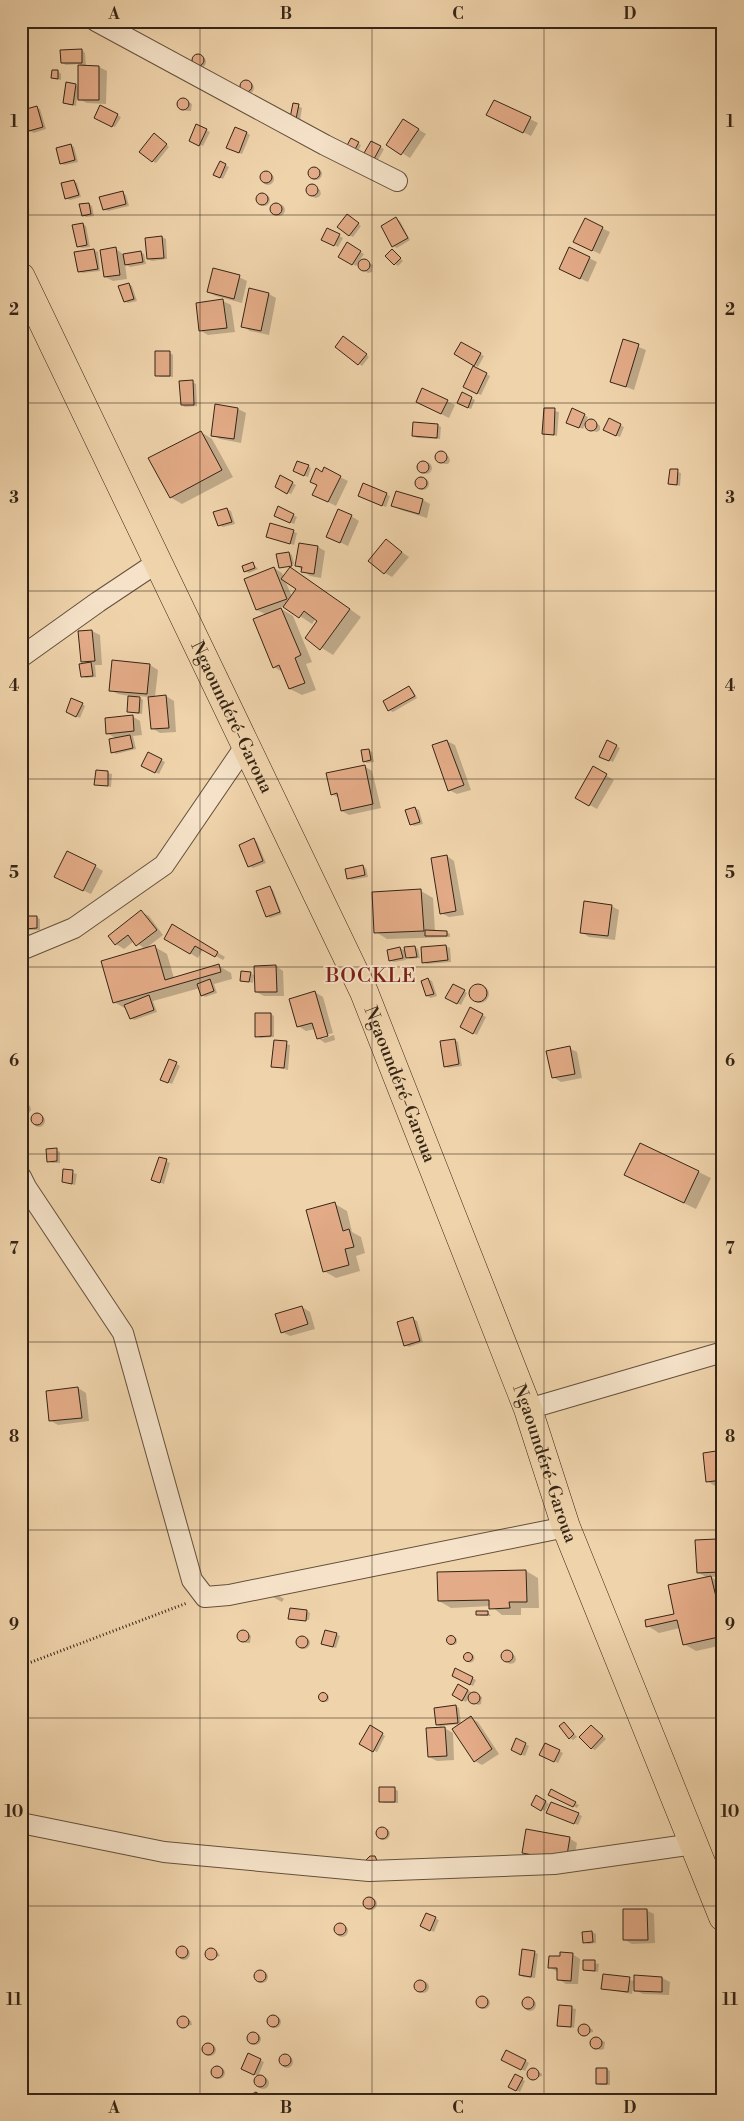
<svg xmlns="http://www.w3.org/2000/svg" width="744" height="2121" viewBox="0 0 744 2121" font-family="'Libre Bodoni',serif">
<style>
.shadow{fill:#0003;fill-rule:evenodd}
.building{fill:#e3ab87;stroke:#352516}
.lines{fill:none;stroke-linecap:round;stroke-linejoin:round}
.minor-casing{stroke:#64503b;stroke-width:22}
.highway-casing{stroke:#352516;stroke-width:29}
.path{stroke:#352516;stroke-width:3;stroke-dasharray:1 2.5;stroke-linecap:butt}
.minor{stroke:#f5e2c8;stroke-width:20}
.highway{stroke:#efd3ab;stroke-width:28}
.grid{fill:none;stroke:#352516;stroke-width:1;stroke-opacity:0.55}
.labels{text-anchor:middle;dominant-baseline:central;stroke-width:4;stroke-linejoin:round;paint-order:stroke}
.street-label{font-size:18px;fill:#352516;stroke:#f5e2c8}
.quarter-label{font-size:20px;letter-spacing:1px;fill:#7a1f14;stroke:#f5e2c8}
.neatline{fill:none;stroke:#352516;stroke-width:2}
.grid-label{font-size:16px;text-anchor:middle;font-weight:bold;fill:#352516}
</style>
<rect width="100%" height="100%" fill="#efd3ab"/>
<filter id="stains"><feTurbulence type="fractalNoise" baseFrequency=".004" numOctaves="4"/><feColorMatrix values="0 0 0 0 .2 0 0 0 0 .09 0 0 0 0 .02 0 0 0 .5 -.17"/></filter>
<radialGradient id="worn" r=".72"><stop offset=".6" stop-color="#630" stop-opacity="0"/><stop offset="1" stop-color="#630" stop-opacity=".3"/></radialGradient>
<path class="shadow" d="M 82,50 L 85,53 L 86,67 L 99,67 L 107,71 L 106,104 L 87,103 L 77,98 L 76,106 L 65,103 L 75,85 L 79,87 L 80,64 L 66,65 L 62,63 Z
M194 62a6 6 0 1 1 12 0a6 6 0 1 1-12 0Z
M 58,71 L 61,74 L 61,80 L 52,78 Z
M242 88a6 6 0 1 1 12 0a6 6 0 1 1-12 0Z
M 184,99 L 192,104 L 191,111 L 187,111 L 179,107 L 178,103 Z
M 298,106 L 302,108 L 300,120 L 295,119 Z
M 36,107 L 40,109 L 46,129 L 34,133 L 30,131 Z
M 117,115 L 121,117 L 115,127 L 99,120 Z
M 496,119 L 530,119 L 538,123 L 531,136 Z
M 411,125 L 426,134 L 410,158 L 388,144 Z
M 197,126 L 210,132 L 203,146 L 190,140 Z
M 247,133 L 250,135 L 242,154 L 231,149 Z
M 158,137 L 169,147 L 156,163 L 152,161 Z
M 351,140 L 361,145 L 356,156 Z
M 371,142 L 384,149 L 378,160 L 366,153 Z
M 71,145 L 74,147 L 78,162 L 64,165 L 61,163 Z
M 221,163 L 229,167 L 223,179 L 215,175 Z
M310 174a6 6 0 1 1 12 0a6 6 0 1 1-12 0Z
M262 179a6 6 0 1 1 12 0a6 6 0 1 1-12 0Z
M 74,181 L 77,183 L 81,197 L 70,200 L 66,198 Z
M 309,186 L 312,186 L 320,190 L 321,194 L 319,197 L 315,198 L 308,193 L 307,190 Z
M 122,193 L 126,195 L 129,206 L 108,211 L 104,209 Z
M258 200a6 6 0 1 1 12 0a6 6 0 1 1-12 0Z
M273 210a6 6 0 1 1 12 0a6 6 0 1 1-12 0Z
M 89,204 L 92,206 L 94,216 L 86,217 L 83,215 Z
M 351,218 L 361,226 L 353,237 L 349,235 Z
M 396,219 L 400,221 L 410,240 L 397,248 L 393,246 Z
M 585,220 L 610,232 L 600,254 L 583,246 Z
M 83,224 L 86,226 L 90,247 L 82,248 L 78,246 Z
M 328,230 L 343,238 L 338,247 L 323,239 Z
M 162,237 L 166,239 L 167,259 L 152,261 L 148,259 Z
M 347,244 L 364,254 L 356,266 L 340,257 Z
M 116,249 L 124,255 L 141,252 L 144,254 L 146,264 L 130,267 L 125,264 L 127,279 L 113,281 L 105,277 Z
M 94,250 L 98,252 L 100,271 L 82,273 L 79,271 Z
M 393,251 L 403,261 L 398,266 L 395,264 Z
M 589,258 L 597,262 L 588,282 L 568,273 Z
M 365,261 L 373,265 L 372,272 L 368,273 L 360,268 L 359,262 Z
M 239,277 L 247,281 L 242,303 L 216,296 L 208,292 Z
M 129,284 L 132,286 L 137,301 L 128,303 L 125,301 Z
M 269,294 L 276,298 L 269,335 L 250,331 L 242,326 Z
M 223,301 L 231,305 L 235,332 L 208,335 L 201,331 L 197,304 Z
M 347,339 L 369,357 L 362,366 L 337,346 Z
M 624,341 L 646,350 L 634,390 L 611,381 Z
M 461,344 L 484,356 L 478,367 L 456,354 Z
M 170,353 L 173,355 L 173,377 L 160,377 L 157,375 Z
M 473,368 L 490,376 L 481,395 L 464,387 Z
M 192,382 L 196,384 L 197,406 L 185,407 L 182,405 Z
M 463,394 L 475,400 L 471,409 L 462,405 Z
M 447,401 L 455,405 L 449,418 L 425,406 Z
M 238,409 L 246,413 L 241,443 L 220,439 L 212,435 Z
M 545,409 L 559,412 L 557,436 L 543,433 Z
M 584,415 L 588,417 L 585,423 L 590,420 L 594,421 L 600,426 L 600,430 L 597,432 L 592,431 L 585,424 L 583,429 L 571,424 Z
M 609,420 L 624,427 L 620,437 L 608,432 Z
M 437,425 L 441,427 L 440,439 L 417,438 L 413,436 Z
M 201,432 L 212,439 L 233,477 L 182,504 L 170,497 Z
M 441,452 L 449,457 L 450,461 L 448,464 L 444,464 L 437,460 L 436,456 Z
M420 468a6 6 0 1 1 12 0a6 6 0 1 1-12 0Z
M 308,466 L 311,468 L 308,477 L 298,473 Z
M 671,470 L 681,473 L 680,486 L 670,483 Z
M 323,473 L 340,477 L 348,481 L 336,506 L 322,499 Z
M 281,477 L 296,485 L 291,494 L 276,487 Z
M417 484a6 6 0 1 1 12 0a6 6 0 1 1-12 0Z
M 364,485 L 390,496 L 386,507 L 363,498 Z
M 423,500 L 430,504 L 427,518 L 401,510 L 393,506 Z
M 279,508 L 297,517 L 294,524 L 279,517 Z
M 227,509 L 231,511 L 235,524 L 223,527 L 219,525 Z
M 351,516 L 359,521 L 348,546 L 335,540 Z
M 271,524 L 297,533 L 294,545 L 271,538 Z
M 386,541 L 409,557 L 392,577 L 385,573 Z
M 318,547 L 325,551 L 321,578 L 310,576 L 297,566 Z
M 289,553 L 292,555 L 294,564 L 281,567 L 281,568 L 280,568 Z
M 253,564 L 258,569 L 249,573 L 245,571 Z
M 274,568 L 282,573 L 284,577 L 302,575 L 361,617 L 333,655 L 306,638 L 319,620 L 316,618 L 312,624 L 285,606 L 280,608 L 293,616 L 312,662 L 306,664 L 316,690 L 302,695 L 290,689 L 284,673 L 274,667 L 267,615 L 257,610 ZM 285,580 L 297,589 L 292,597 Z
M 92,631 L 100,635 L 102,665 L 95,665 L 96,677 L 86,678 L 82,676 L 86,664 L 82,661 Z
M 150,665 L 158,670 L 155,697 L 166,696 L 174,701 L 176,732 L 160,733 L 152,728 L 149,697 L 137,696 L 143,700 L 142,714 L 132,713 L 128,711 L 129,696 L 118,694 L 110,690 Z
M 409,687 L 412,689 L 417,698 L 393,712 L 389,710 Z
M 82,704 L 85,706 L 80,718 L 71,714 Z
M 132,716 L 140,721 L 142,735 L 133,736 L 136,749 L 116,754 L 113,752 L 117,739 L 107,733 Z
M 447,741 L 455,745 L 471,790 L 457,794 L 449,790 Z
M 607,741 L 620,748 L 613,762 L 600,756 Z
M 369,750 L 372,752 L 374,762 L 367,763 L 364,761 Z
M 148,754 L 165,762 L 159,774 L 142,766 Z
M 364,766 L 372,771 L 381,808 L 349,815 L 342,811 L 339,798 L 332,794 Z
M 593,768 L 614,780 L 597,809 L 576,797 Z
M 97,771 L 112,774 L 111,787 L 96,784 Z
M 415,808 L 419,810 L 423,824 L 414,826 L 411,824 Z
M 254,840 L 257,842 L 266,863 L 253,868 L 249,866 Z
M 447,856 L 454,861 L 464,915 L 449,917 L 441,913 Z
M 95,866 L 103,871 L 91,894 L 63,881 Z
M 362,866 L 366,868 L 368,877 L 352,880 L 348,878 Z
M 270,888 L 273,890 L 282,914 L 270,918 L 267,916 Z
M 421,891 L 433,898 L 435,932 L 447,932 L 450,934 L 450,937 L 387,939 L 376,932 Z
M 611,906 L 619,910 L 615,940 L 589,937 L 581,932 Z
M 141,912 L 149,916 L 163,935 L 145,949 L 134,941 L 124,949 L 116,944 L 110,936 Z
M 36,917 L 40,919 L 40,930 L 30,930 L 26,928 Z
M 173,926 L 225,957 L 223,960 L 203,949 L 198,958 L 165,938 Z
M 446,946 L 450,948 L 451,962 L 427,964 L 423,962 L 422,948 Z
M 155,947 L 167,954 L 174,978 L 219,966 L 231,973 L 232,979 L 214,984 L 217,993 L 205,997 L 202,995 L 200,988 L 153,1001 L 157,1012 L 134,1020 L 131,1018 L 126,1009 L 114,1002 Z
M 415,947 L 418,949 L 420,958 L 410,959 L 405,956 L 406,960 L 394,962 L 390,960 L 400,948 L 406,951 Z
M 276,966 L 283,971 L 284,996 L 264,996 L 256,992 Z
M 250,973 L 254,975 L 253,983 L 241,980 Z
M 428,979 L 432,981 L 437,996 L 431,998 L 427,996 Z
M471 994a9 9 0 1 1 18 0a9 9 0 1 1-18 0Z
M 454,985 L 467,993 L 461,1005 L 447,998 Z
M 315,992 L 323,997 L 333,1033 L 322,1036 L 322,1039 L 334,1035 L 335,1040 L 325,1043 L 318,1038 L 315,1029 L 306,1031 L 298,1026 Z
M 470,1009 L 486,1017 L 477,1035 L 462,1027 Z
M 271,1014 L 274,1016 L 274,1037 L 260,1038 L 256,1036 Z
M 455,1040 L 458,1042 L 462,1066 L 448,1068 L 445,1066 Z
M 275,1041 L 290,1045 L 288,1070 L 272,1066 Z
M 569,1048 L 577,1052 L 582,1078 L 561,1082 L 553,1077 Z
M 170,1060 L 180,1066 L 172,1084 L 165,1081 Z
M 22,1102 L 30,1106 L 31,1110 L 29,1113 L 21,1112 Z
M33 1121a6 6 0 1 1 12 0a6 6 0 1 1-12 0Z
M 640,1144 L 711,1178 L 696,1209 L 638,1181 Z
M 56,1150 L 60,1152 L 60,1163 L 52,1163 L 48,1161 Z
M 160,1158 L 170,1163 L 164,1184 L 156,1181 Z
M 65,1171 L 77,1174 L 75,1185 L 63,1182 Z
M 335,1204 L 347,1211 L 352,1232 L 361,1237 L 365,1253 L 356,1256 L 360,1271 L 336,1278 L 324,1271 Z
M 302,1307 L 310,1312 L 315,1329 L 290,1336 L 282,1332 Z
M 413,1319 L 417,1321 L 423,1342 L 409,1347 L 405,1345 Z
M 21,1340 L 26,1343 L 21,1351 Z
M 78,1388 L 86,1393 L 89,1421 L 58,1425 L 51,1421 Z
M 723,1452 L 723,1485 L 715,1486 L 707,1481 Z
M 717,1540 L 723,1543 L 723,1576 L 711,1577 L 723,1584 L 723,1645 L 696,1651 L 684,1644 L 680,1628 L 659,1633 L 648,1626 L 676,1614 L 708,1578 L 699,1573 L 697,1541 Z
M 526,1571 L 538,1578 L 539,1608 L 521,1608 L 521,1615 L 502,1615 L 491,1606 L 451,1608 L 439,1601 Z
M 273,1592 L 284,1599 L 282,1602 L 271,1596 Z
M 307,1611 L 310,1613 L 309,1620 L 292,1618 Z
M 488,1612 L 491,1616 L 481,1616 L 477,1614 Z
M 243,1631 L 251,1636 L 250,1643 L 246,1643 L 239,1639 L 238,1635 Z
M 336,1634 L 340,1636 L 336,1648 L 322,1644 Z
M449 1641a4 4 0 1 1 8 0a4 4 0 1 1-8 0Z
M298 1643a6 6 0 1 1 12 0a6 6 0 1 1-12 0Z
M 504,1652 L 508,1652 L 515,1656 L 516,1660 L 514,1663 L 510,1664 L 503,1659 L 502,1656 Z
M465.5 1658a4.5 4.5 0 1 1 9 0a4.5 4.5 0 1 1-9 0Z
M 456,1670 L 476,1680 L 473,1686 L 457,1678 Z
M 458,1686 L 482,1697 L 481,1704 L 478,1705 L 470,1701 L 469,1696 L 466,1702 L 453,1695 Z
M321 1698a4 4 0 1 1 8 0a4 4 0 1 1-8 0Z
M 456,1706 L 459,1708 L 461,1724 L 471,1718 L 478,1722 L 499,1754 L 482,1765 L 475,1761 L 461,1724 L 441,1726 L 453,1733 L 454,1760 L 437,1761 L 429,1757 L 444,1728 L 437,1725 Z
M 564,1723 L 577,1737 L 573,1740 L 570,1738 Z
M 592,1726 L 606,1739 L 595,1750 L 591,1748 Z
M 370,1727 L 385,1736 L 377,1752 L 361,1744 Z
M 517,1740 L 529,1746 L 525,1756 L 512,1750 Z
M 546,1744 L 563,1753 L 558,1763 L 541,1754 Z
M 395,1789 L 398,1791 L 398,1803 L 384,1803 L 380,1801 Z
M 552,1791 L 579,1805 L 577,1808 L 550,1794 Z
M 537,1797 L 549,1804 L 545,1811 L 533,1805 Z
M 551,1814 L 578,1814 L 582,1816 L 578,1825 Z
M378 1834a6 6 0 1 1 12 0a6 6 0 1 1-12 0Z
M 569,1838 L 577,1843 L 573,1864 L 531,1857 L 524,1852 Z
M365 1904a6 6 0 1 1 12 0a6 6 0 1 1-12 0Z
M 646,1910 L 654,1914 L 655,1943 L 632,1944 L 625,1940 Z
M 427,1915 L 439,1920 L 434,1932 L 422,1926 Z
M336 1931a6 6 0 1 1 12 0a6 6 0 1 1-12 0Z
M 592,1932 L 596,1934 L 596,1943 L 588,1944 L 584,1942 Z
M178 1954a6 6 0 1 1 12 0a6 6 0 1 1-12 0Z
M 212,1949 L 219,1954 L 220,1956 L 210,1959 L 207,1957 L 206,1953 Z
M 534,1952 L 538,1954 L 535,1978 L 523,1977 L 520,1975 Z
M 572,1954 L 580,1959 L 578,1984 L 566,1984 L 558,1979 L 558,1972 L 549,1967 L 561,1958 Z
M 584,1961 L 599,1964 L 598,1972 L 584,1970 Z
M256 1977a6 6 0 1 1 12 0a6 6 0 1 1-12 0Z
M 604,1975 L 634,1981 L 632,1994 L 602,1988 Z
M 662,1978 L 670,1982 L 669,1995 L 643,1994 L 635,1990 Z
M417 1987a6 6 0 1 1 12 0a6 6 0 1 1-12 0Z
M478 2003a6 6 0 1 1 12 0a6 6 0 1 1-12 0Z
M524 2005a6 6 0 1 1 12 0a6 6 0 1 1-12 0Z
M 560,2006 L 576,2009 L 574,2028 L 558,2025 Z
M269 2022a6 6 0 1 1 12 0a6 6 0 1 1-12 0Z
M 184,2017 L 191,2021 L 192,2025 L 182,2027 L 179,2025 L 178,2021 Z
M 585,2025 L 593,2030 L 593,2032 L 583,2035 L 580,2033 L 581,2026 Z
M249 2039a6 6 0 1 1 12 0a6 6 0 1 1-12 0Z
M 597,2038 L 605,2042 L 604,2049 L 600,2050 L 592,2046 L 591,2042 Z
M204 2050a6 6 0 1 1 12 0a6 6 0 1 1-12 0Z
M 507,2051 L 529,2063 L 525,2071 L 503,2059 Z
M 249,2055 L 264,2062 L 258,2076 L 246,2071 Z
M281 2062a6 6 0 1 1 12 0a6 6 0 1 1-12 0Z
M213 2073a6 6 0 1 1 12 0a6 6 0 1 1-12 0Z
M 534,2069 L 542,2074 L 542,2076 L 532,2079 L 529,2077 L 530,2070 Z
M 607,2069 L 610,2071 L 610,2085 L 600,2085 L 597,2083 Z
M 515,2076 L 525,2081 L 520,2092 L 510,2087 Z
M257 2083a6 6 0 1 1 12 0a6 6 0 1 1-12 0Z"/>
<path class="building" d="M 82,49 L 82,63 L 61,63 L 60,50 Z
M192 60a6 6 0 1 1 12 0a6 6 0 1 1-12 0Z
M 78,65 L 99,66 L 99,100 L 78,100 Z
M 52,70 L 58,70 L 58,79 L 51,78 Z
M240 86a6 6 0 1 1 12 0a6 6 0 1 1-12 0Z
M 66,82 L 76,84 L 73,105 L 63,103 Z
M177 104a6 6 0 1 1 12 0a6 6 0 1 1-12 0Z
M 494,100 L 531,117 L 523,133 L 486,115 Z
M 293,103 L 299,104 L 296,119 L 290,118 Z
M 100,105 L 118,114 L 112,127 L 94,118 Z
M 37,106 L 43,127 L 29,131 L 23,110 Z
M 403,119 L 419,129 L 401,155 L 386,145 Z
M 196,124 L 207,129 L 199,146 L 189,141 Z
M 235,127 L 247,132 L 239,153 L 226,148 Z
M 154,133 L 167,144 L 152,162 L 139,152 Z
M 351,138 L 359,142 L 352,155 L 344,151 Z
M 371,141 L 381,146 L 374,159 L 364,153 Z
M 71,144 L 75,160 L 60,164 L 56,148 Z
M 220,161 L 226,164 L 220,178 L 213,175 Z
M308 173a6 6 0 1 1 12 0a6 6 0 1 1-12 0Z
M260 177a6 6 0 1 1 12 0a6 6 0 1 1-12 0Z
M 74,180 L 79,195 L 65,199 L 61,183 Z
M306 190a6 6 0 1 1 12 0a6 6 0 1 1-12 0Z
M 123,191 L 126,204 L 103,210 L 99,197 Z
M256 199a6 6 0 1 1 12 0a6 6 0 1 1-12 0Z
M270 209a6 6 0 1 1 12 0a6 6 0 1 1-12 0Z
M 89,203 L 91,214 L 82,216 L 79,204 Z
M 347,214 L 359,223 L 349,236 L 337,227 Z
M 396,217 L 408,238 L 392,247 L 381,226 Z
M 585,218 L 603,227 L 592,251 L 573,242 Z
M 83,223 L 87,245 L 77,247 L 72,225 Z
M 327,228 L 340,234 L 334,246 L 321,240 Z
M 162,236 L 164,258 L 147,259 L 145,238 Z
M 347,242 L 361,251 L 352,265 L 338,257 Z
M 116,247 L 120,275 L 104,277 L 100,250 Z
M 569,247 L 590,257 L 580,279 L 559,269 Z
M 94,249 L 98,269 L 78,272 L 74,252 Z
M 392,249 L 401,258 L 394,265 L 385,256 Z
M 141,251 L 143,262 L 125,265 L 123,254 Z
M358 265a6 6 0 1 1 12 0a6 6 0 1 1-12 0Z
M 213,268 L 240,275 L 234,299 L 207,292 Z
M 129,283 L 134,299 L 124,302 L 118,286 Z
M 249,288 L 269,293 L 261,331 L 241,327 Z
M 223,299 L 227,328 L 199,331 L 196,303 Z
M 343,336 L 367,354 L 358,365 L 335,347 Z
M 623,339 L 639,344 L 626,387 L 610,382 Z
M 461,342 L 481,353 L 474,366 L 454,354 Z
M 155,351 L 170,351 L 170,376 L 155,376 Z
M 473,366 L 487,373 L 477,394 L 463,387 Z
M 193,380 L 194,405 L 181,405 L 179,381 Z
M 422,388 L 448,400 L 441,414 L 416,402 Z
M 462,392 L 472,397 L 468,408 L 457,403 Z
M 215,404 L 238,408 L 234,439 L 211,436 Z
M 544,408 L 555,408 L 554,435 L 542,434 Z
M 572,408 L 585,414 L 579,428 L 566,423 Z
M 609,418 L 621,424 L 616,436 L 603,430 Z
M585 425a6 6 0 1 1 12 0a6 6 0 1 1-12 0Z
M 413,422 L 438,424 L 437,438 L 412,436 Z
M 201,431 L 222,470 L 170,498 L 148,458 Z
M435 457a6 6 0 1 1 12 0a6 6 0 1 1-12 0Z
M417 467a6 6 0 1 1 12 0a6 6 0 1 1-12 0Z
M 297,461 L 309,465 L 304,476 L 293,471 Z
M 324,467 L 341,476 L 328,502 L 312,495 L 317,485 L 310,482 L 316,468 L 322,472 Z
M 670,469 L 678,469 L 677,485 L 668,484 Z
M 280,475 L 293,482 L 287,494 L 275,487 Z
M415 483a6 6 0 1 1 12 0a6 6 0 1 1-12 0Z
M 363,483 L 387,493 L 382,506 L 358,496 Z
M 396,491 L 423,499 L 419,514 L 391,506 Z
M 718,495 L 723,495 L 723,517 L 717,517 Z
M 278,506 L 294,514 L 290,523 L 274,516 Z
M 227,508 L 232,522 L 218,526 L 213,512 Z
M 338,509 L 352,515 L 340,543 L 326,537 Z
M 270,523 L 294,530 L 290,544 L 266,537 Z
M 386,539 L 402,552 L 384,574 L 368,561 Z
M 299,543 L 318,546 L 314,574 L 301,572 L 302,567 L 295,566 Z
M 289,552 L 292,566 L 279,568 L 276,554 Z
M 253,562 L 255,568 L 244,572 L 242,566 Z
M 274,567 L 287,599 L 256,610 L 244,579 Z
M 290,567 L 350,609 L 320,650 L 305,638 L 317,621 L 304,611 L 299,618 L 283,607 L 296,589 L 281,579 Z
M 281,608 L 301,655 L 295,658 L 305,683 L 289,689 L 279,665 L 273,668 L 253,619 Z
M 92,630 L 95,661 L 81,662 L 78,631 Z
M 112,660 L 150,664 L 147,694 L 109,691 Z
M 91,662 L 93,676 L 81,677 L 79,664 Z
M 409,686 L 415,696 L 388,711 L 383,701 Z
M 166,695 L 169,728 L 151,729 L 148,697 Z
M 128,696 L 140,697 L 139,713 L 127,712 Z
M 71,698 L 83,703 L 76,717 L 66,712 Z
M 133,715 L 134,731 L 106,734 L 105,718 Z
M 130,735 L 133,748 L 111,753 L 109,739 Z
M 447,740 L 464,785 L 448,791 L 432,745 Z
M 607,740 L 617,745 L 609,761 L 599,757 Z
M 369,749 L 371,760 L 363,762 L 361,750 Z
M 148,752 L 162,759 L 155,773 L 141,766 Z
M 365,765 L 373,804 L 341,811 L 337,793 L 331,795 L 326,773 Z
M 593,766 L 607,774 L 589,806 L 575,798 Z
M 96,770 L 108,771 L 108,786 L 94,785 Z
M 415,807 L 420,822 L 410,825 L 405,810 Z
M 254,838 L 263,861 L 248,867 L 239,845 Z
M 67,851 L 96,865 L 83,891 L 54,877 Z
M 447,855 L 456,911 L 440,914 L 431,858 Z
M 363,865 L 365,875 L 347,879 L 345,869 Z
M 270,886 L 280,912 L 266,917 L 256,891 Z
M 421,889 L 424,931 L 374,933 L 372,892 Z
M 584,901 L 612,905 L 608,936 L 580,933 Z
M 141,910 L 157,930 L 136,946 L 128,935 L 115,945 L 108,936 Z
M 25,916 L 37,916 L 37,928 L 25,929 Z
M 172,924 L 218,952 L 215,957 L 195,946 L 190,954 L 164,939 Z
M 425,930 L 447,931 L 447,936 L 425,936 Z
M 155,945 L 165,980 L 219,964 L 221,972 L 113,1003 L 101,961 Z
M 446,945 L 448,960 L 422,963 L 421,947 Z
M 415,946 L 417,957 L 406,958 L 404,947 Z
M 400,947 L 403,958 L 389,961 L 387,950 Z
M 276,965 L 277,992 L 255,992 L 254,966 Z
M 241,971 L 251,972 L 249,982 L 240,981 Z
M 428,978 L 434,994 L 426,996 L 421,981 Z
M 210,979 L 214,991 L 201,996 L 197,984 Z
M469 993a9 9 0 1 1 18 0a9 9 0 1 1-18 0Z
M 453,984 L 465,990 L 457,1004 L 445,998 Z
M 315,991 L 328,1036 L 317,1039 L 312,1023 L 297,1027 L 289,999 Z
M 149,995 L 154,1010 L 130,1019 L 124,1005 Z
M 470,1007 L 483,1014 L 473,1034 L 460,1027 Z
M 255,1013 L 271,1013 L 271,1036 L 255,1037 Z
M 455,1039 L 459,1064 L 444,1067 L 440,1041 Z
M 274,1040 L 287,1041 L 284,1068 L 271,1067 Z
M 570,1046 L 575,1074 L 552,1078 L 546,1051 Z
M 169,1059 L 177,1062 L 168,1083 L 160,1080 Z
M 21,1101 L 27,1105 L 26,1110 L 23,1113 Z
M31 1119a6 6 0 1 1 12 0a6 6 0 1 1-12 0Z
M 640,1143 L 699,1171 L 684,1203 L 624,1175 Z
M 57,1148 L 57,1161 L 47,1162 L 46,1149 Z
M 159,1157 L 167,1159 L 160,1183 L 151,1180 Z
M 63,1169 L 73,1170 L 72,1184 L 62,1182 Z
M 335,1202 L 343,1231 L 349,1229 L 354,1247 L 345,1249 L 349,1265 L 323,1272 L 306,1210 Z
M 302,1306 L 308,1324 L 281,1333 L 275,1314 Z
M 413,1317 L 420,1341 L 404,1346 L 397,1322 Z
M 78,1387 L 82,1418 L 49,1421 L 46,1391 Z
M 723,1450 L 723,1480 L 706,1482 L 703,1453 Z
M 717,1539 L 719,1572 L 697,1573 L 695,1540 Z
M 526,1570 L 527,1602 L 509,1602 L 510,1608 L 489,1609 L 489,1600 L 438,1601 L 437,1572 Z
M 711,1576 L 723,1626 L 723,1636 L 683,1645 L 677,1620 L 646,1627 L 645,1620 L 674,1614 L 668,1585 Z
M 290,1608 L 307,1610 L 306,1621 L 288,1619 Z
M 476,1611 L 488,1611 L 488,1615 L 476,1615 Z
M237 1636a6 6 0 1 1 12 0a6 6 0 1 1-12 0Z
M 325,1630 L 337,1633 L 333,1647 L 321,1644 Z
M446.5 1640a4.5 4.5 0 1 1 9 0a4.5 4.5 0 1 1-9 0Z
M296 1642a6 6 0 1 1 12 0a6 6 0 1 1-12 0Z
M501 1656a6 6 0 1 1 12 0a6 6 0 1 1-12 0Z
M463.5 1657a4.5 4.5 0 1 1 9 0a4.5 4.5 0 1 1-9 0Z
M 455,1668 L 473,1677 L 470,1685 L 452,1676 Z
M 458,1684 L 468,1690 L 462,1701 L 452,1695 Z
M468 1698a6 6 0 1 1 12 0a6 6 0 1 1-12 0Z
M318.5 1697a4.5 4.5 0 1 1 9 0a4.5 4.5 0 1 1-9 0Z
M 456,1705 L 458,1723 L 436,1725 L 434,1708 Z
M 471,1716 L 492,1749 L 474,1762 L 452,1729 Z
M 564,1722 L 574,1734 L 569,1739 L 559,1726 Z
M 370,1725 L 383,1733 L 373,1752 L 359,1744 Z
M 591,1725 L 603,1736 L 591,1749 L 579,1737 Z
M 445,1727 L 447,1756 L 428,1757 L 426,1728 Z
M 516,1738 L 526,1743 L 521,1755 L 511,1750 Z
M 545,1743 L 560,1750 L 554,1762 L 539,1755 Z
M 379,1787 L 395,1787 L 395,1802 L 379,1802 Z
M 551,1789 L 576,1802 L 573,1807 L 548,1795 Z
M 536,1795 L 546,1801 L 541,1811 L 531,1805 Z
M 551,1802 L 579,1813 L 574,1824 L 546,1813 Z
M376 1833a6 6 0 1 1 12 0a6 6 0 1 1-12 0Z
M 526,1829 L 570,1837 L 566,1861 L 522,1853 Z
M 370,1856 L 375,1856 L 378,1863 L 365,1861 Z
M363 1903a6 6 0 1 1 12 0a6 6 0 1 1-12 0Z
M 623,1909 L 647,1909 L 648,1940 L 623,1940 Z
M 426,1913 L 436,1917 L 430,1931 L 420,1926 Z
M334 1929a6 6 0 1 1 12 0a6 6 0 1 1-12 0Z
M 592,1931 L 593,1942 L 583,1943 L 582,1932 Z
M176 1952a6 6 0 1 1 12 0a6 6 0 1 1-12 0Z
M205 1954a6 6 0 1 1 12 0a6 6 0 1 1-12 0Z
M 522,1949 L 535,1951 L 531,1977 L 519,1975 Z
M 560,1952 L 573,1953 L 571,1981 L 557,1980 L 557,1968 L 548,1968 L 549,1956 L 560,1956 Z
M 583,1960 L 595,1960 L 595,1971 L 583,1970 Z
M254 1976a6 6 0 1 1 12 0a6 6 0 1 1-12 0Z
M 603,1974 L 630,1977 L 628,1992 L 601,1989 Z
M 634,1975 L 662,1977 L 662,1992 L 634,1991 Z
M414 1986a6 6 0 1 1 12 0a6 6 0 1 1-12 0Z
M476 2002a6 6 0 1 1 12 0a6 6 0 1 1-12 0Z
M522 2003a6 6 0 1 1 12 0a6 6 0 1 1-12 0Z
M 559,2005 L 572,2006 L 571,2027 L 557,2026 Z
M267 2021a6 6 0 1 1 12 0a6 6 0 1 1-12 0Z
M177 2022a6 6 0 1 1 12 0a6 6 0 1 1-12 0Z
M578 2030a6 6 0 1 1 12 0a6 6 0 1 1-12 0Z
M247 2038a6 6 0 1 1 12 0a6 6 0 1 1-12 0Z
M590 2043a6 6 0 1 1 12 0a6 6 0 1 1-12 0Z
M202 2049a6 6 0 1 1 12 0a6 6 0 1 1-12 0Z
M 506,2050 L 526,2060 L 521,2070 L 501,2060 Z
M 248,2053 L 261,2059 L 254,2075 L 241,2069 Z
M279 2060a6 6 0 1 1 12 0a6 6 0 1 1-12 0Z
M211 2072a6 6 0 1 1 12 0a6 6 0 1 1-12 0Z
M527 2074a6 6 0 1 1 12 0a6 6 0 1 1-12 0Z
M 596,2068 L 607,2068 L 607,2084 L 596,2084 Z
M 515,2074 L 523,2078 L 516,2091 L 508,2087 Z
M254 2081a6 6 0 1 1 12 0a6 6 0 1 1-12 0Z
M 256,2092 L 260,2095 L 261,2100 L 249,2100 L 250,2095 Z"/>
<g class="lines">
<g class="minor-casing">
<path id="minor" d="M 96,21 L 325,145 L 397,181
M 21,657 L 98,602 L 158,562
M 21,950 L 74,928 L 164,865 L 246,745
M 21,1177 L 26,1187 L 123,1333 L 192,1580 L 205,1597 L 229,1595 L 566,1527
M 528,1409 L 723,1352
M 21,1823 L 164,1852 L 369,1871 L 554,1864 L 694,1844"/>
</g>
<g class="highway-casing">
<g id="highway">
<path id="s1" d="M 21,277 L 364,992 L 528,1409 L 566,1527 L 723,1917"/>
</g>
</g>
<path class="path" d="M 21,1666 L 187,1603"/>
<use href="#minor" class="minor"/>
<use href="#highway" class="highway"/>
</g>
<path class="grid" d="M 200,21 L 200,2100M 372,21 L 372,2100M 544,21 L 544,2100M 21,215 L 723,215M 21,403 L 723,403M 21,591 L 723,591M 21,779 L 723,779M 21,967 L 723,967M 21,1154 L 723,1154M 21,1342 L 723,1342M 21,1530 L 723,1530M 21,1718 L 723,1718M 21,1906 L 723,1906"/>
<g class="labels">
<g class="street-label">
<text stroke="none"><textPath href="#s1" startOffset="488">Ngaoundéré-Garoua</textPath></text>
<text stroke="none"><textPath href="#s1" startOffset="892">Ngaoundéré-Garoua</textPath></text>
<text stroke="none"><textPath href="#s1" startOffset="1298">Ngaoundéré-Garoua</textPath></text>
</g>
<g class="quarter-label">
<text x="371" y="976">BOCKLE</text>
</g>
</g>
<rect width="744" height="2121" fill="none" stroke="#efd3ab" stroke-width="55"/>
<rect x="28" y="28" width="688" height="2066" class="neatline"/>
<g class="grid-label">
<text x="114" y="19">A</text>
<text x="286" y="19">B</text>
<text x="458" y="19">C</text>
<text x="630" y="19">D</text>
<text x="14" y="127">1</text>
<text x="730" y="127">1</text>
<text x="14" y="315">2</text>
<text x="730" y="315">2</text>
<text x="14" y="503">3</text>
<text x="730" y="503">3</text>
<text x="14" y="691">4</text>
<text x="730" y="691">4</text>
<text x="14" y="878">5</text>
<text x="730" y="878">5</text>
<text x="14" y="1066">6</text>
<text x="730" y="1066">6</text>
<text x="14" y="1254">7</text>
<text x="730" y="1254">7</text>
<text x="14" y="1442">8</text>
<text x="730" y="1442">8</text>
<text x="14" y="1630">9</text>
<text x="730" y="1630">9</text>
<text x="14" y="1817">10</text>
<text x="730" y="1817">10</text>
<text x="14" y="2005">11</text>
<text x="730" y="2005">11</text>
<text x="114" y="2113">A</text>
<text x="286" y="2113">B</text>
<text x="458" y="2113">C</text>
<text x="630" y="2113">D</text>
</g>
<rect width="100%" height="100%" filter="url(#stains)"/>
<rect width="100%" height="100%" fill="url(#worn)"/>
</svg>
